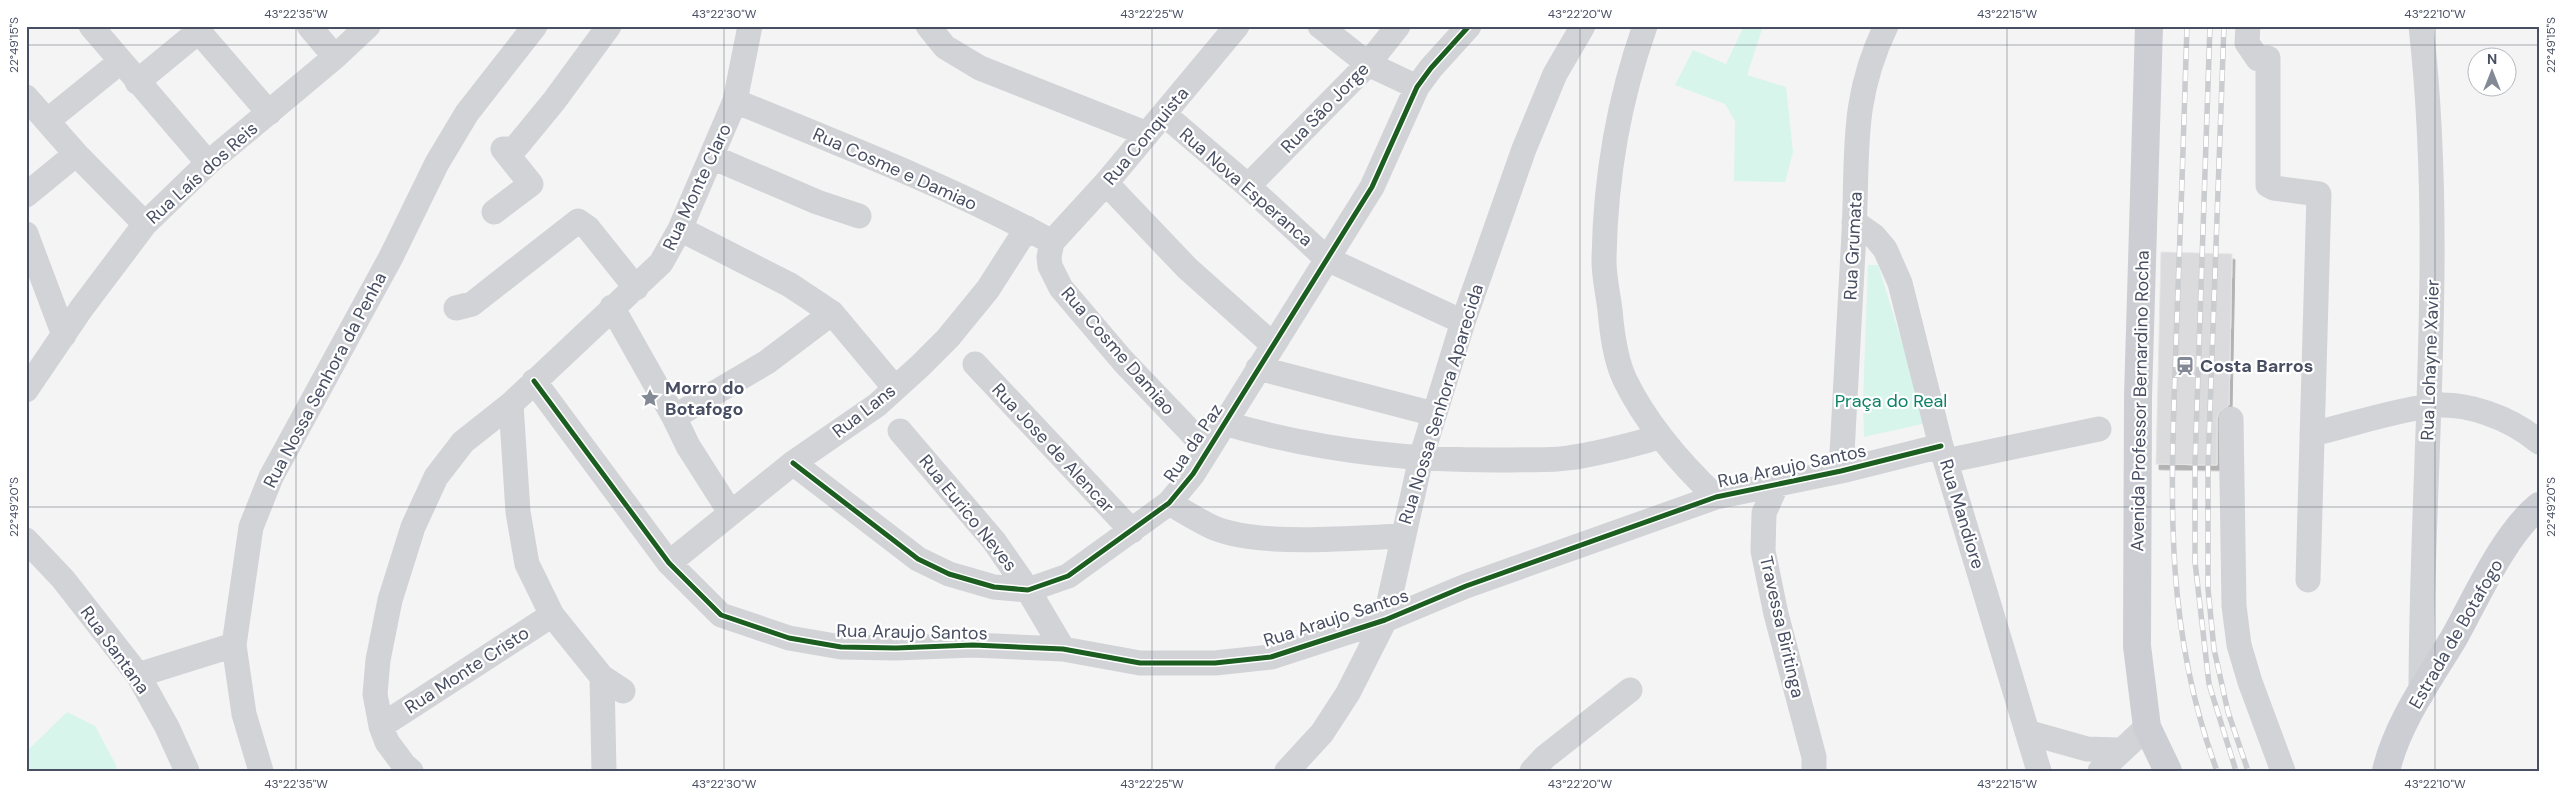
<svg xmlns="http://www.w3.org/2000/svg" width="2565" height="797" viewBox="0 0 2565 797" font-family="'DM Sans',sans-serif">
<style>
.green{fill:#d7f5ea}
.building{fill:#dbdbde;stroke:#e5e5e6;filter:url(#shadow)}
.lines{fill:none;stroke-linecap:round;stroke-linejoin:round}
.minor{stroke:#d2d3d7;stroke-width:25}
.major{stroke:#ccced4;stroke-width:28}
.rail-casing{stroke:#cbcccf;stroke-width:5.5}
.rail{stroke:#fff;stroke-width:4;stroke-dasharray:11;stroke-linecap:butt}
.cycleway-casing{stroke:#fff;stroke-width:8}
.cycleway{stroke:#1b5e20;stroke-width:5}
.ticks{fill:none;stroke:#484f63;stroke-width:1;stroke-opacity:0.45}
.labels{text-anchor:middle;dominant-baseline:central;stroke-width:4.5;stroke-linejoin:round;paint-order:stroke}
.street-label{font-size:18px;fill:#484f63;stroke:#fff}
.poi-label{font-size:18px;font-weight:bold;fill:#484f63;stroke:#fff;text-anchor:start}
.park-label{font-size:18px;fill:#0d8268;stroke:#fff}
.neatline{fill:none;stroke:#484f63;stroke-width:2}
.ticks-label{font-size:12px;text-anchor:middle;fill:#484f63}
</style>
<defs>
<filter id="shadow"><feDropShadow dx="3" dy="5.5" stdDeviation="0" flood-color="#0004"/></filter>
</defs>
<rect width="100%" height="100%" fill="#f4f4f4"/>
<path class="green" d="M 1744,26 L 1763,26 L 1747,75 L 1786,87 L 1793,152 L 1785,182 L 1734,181 L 1735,121 L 1725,104 L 1675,85 L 1693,50 L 1726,64 Z
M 1868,265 L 1878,265 L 1927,423 L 1864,437 L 1863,400 Z
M 67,712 L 95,726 L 117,767 L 114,771 L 26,771 L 26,752 Z"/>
<path class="building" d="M 2161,252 L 2232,254 L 2229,405 L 2219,412 L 2217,419 L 2217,465 L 2156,464 Z"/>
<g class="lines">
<path class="minor" d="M 91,26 L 208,163
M 194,26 L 269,113
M 309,26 L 335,57
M 928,26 L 945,47 L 980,68 L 1147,134
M 1320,26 L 1368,64 L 1417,87
M 1645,26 C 1618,102 1605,181 1604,261 C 1604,277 1608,294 1610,310 C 1612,333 1615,359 1625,380 C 1647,425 1680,463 1716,497
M 2248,26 L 2247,43 L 2258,59 L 2268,58 L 2268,185 L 2274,188 L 2319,194 L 2308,580
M 137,82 L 199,31
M 26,97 L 76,154 L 145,224
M 735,101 C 842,145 951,187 1052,242
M 1165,115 L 1248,186 L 1327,259 L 1463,322
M 47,121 L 120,62
M 503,149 L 511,149 L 517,146 L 554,101 L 609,26
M 712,157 L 817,202 L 859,216
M 1106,183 L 1187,268 L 1272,344
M 1248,186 L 1368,64 L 1398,26
M 26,195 L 76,154
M 494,212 L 531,184 L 503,149
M 1854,222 L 1874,236 L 1885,249 L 1900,283 L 1941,446 L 2039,771
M 680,229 L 790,285 L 832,313 L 894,387
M 26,234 L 64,335
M 1052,242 L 1106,183 L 1237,26
M 1052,242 L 1049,257 L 1050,266 L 1061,288 L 1123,361 L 1208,450
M 612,307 L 674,417 L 688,446 L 730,512
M 456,308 L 472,304 L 578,221 L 588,228 L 636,288
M 975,364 L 1132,531
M 1258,368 L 1434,414
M 534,381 L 669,563 L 721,615 L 789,638 L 841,647 L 896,648 L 973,645 L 1063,649 L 1140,663 L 1215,663 L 1271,657 L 1385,620 L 1466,586 L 1716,497 L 1841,471 L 1941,446
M 26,390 L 81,309 L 145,224 L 208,163 L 335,57 L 368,26
M 511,404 L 518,512 L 527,564 L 552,615 L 602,677 L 623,691
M 674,417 L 767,362 L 832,313
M 2231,419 L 2234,606 L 2239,645 L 2250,682 L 2283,771
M 1224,423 C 1315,450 1412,461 1507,460 C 1526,459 1548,461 1568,458 C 1599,454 1630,445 1660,437
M 900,431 L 994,541 L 1028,590 L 1063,649
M 2312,434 C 2350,425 2389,412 2428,406 C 2466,401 2511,418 2539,442
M 1946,461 L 2099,429
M 793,463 L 918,559 L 949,574 L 994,587 L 1028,590 L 1068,576 L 1169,503 L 1193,474 L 1372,187 L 1417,87 L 1431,68 L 1469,26
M 1841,471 C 1845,392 1850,312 1854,233 C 1858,155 1850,100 1886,26
M 1777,484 L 1764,513 L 1763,551 L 1776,614 L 1814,757 L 1814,771
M 1169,503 C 1183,511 1197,520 1212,527 C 1257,547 1352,538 1402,536
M 26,540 L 63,579 L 138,675 L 167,727 L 187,771
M 669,563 L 793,463 L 877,405 L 920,366 L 948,338 L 988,289 L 1027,228
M 138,675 L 234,645
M 602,677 L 604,771
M 2421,695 C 2421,472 2446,249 2421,26
M 381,726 L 552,615
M 2027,732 L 2087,749 L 2119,750
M 261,771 L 244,714 L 234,645 L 251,527 L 271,477 L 391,257 L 437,163 L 467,113 L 535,26
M 411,771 L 404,765 L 387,742 L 381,726 L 375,694 L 378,660 L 390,600 L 413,527 L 436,477 L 463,442 L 511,404 L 661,263 L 680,229 L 735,101 L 750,26
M 1287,771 L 1322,733 L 1348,693 L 1385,620 L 1421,458 L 1463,322 L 1524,149 L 1555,74 L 1583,26
M 1532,771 L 1545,757 L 1630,690
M 2100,771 L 2147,727"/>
<path class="major" d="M 2149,26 L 2138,397 L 2137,646 L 2147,727 L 2168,771
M 2386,771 C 2397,723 2430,678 2455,636 C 2477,596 2504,535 2539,506"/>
<g class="rail-casing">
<path id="rail" d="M 2187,26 C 2184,132 2180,237 2176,343 C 2171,494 2163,625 2217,771
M 2210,26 L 2195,464 L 2195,562 L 2209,684 L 2236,771
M 2224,26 L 2208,465 L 2208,589 L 2214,649 L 2228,712 L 2248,771"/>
</g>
<use href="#rail" class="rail"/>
<g class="cycleway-casing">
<path id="cycleway" d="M 534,381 L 669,563 L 721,615 L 789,638 L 841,647 L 896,648 L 973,645 L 1063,649 L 1140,663 L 1215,663 L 1271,657 L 1385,620 L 1466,586 L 1716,497 L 1841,471 L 1941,446
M 793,463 L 918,559 L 949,574 L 994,587 L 1028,590 L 1068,576 L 1169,503 L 1193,474 L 1372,187 L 1417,87 L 1431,68 L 1469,26"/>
</g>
<use href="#cycleway" class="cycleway"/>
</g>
<path class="ticks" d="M 296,26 L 296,771M 724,26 L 724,771M 1152,26 L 1152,771M 1580,26 L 1580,771M 2007,26 L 2007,771M 2435,26 L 2435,771M 26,45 L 2539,45M 26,507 L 2539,507"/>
<defs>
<g id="station-bare" transform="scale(1.5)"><path d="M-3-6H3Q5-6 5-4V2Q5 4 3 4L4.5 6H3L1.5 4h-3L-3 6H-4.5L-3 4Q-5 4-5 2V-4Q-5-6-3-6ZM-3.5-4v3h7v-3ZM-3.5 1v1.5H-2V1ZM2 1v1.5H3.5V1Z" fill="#848996" stroke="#fff" stroke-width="2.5" paint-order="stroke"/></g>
<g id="sight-bare" transform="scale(1.5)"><path d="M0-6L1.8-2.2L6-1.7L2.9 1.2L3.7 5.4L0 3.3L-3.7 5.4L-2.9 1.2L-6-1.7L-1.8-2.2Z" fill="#848996" stroke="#fff" stroke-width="2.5" paint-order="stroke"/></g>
</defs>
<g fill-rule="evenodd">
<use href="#station-bare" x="2185" y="366"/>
<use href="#sight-bare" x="650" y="398"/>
</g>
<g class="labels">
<g class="street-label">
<text transform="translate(1325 108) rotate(-46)">Rua São Jorge</text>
<text transform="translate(1146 136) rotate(-50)">Rua Conquista</text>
<text transform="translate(895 169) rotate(24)">Rua Cosme e Damiao</text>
<text transform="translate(202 173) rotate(-42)">Rua Laís dos Reis</text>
<text transform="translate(697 187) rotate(-65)">Rua Monte Claro</text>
<text transform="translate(1246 187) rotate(41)">Rua Nova Esperanca</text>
<text transform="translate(1853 246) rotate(-87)">Rua Grumata</text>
<text transform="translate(1118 351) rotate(49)">Rua Cosme Damiao</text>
<text transform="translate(2430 360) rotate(-88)">Rua Lohayne Xavier</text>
<text transform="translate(325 380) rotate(-62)">Rua Nossa Senhora da Penha</text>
<text transform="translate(2140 401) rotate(-89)">Avenida Professor Bernardino Rocha</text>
<text transform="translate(1441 404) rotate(-73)">Rua Nossa Senhora Aparecida</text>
<text transform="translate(864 411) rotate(-38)">Rua Lans</text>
<text transform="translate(1193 443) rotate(-56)">Rua da Paz</text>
<text transform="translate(1053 448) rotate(47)">Rua Jose de Alencar</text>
<text transform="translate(1792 466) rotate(-12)">Rua Araujo Santos</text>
<text transform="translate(968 513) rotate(51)">Rua Eurico Neves</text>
<text transform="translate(1962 514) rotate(73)">Rua Mandiore</text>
<text transform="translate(1336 618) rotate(-18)">Rua Araujo Santos</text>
<text transform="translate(1782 627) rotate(77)">Travessa Biritinga</text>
<text transform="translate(912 632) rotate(1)">Rua Araujo Santos</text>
<text transform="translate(2456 634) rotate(-60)">Estrada de Botafogo</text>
<text transform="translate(115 650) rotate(54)">Rua Santana</text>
<text transform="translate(467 670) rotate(-33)">Rua Monte Cristo</text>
</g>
<g class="poi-label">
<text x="2200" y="366">Costa Barros</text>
<text x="665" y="388">Morro do<tspan x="665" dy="21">Botafogo</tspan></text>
</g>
<g class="park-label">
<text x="1891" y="401">Praça do Real</text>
</g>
</g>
<rect width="2565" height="797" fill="none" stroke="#ffffff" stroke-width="55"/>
<g transform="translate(2492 72)"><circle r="24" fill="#ffffff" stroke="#b6b9c1"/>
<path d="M0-4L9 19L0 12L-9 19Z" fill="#848996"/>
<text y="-8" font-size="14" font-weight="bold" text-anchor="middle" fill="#484f63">N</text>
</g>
<rect x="28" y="28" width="2510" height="742" class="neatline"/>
<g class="ticks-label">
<text x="296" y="18">43°22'35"W</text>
<text x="724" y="18">43°22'30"W</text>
<text x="1152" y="18">43°22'25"W</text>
<text x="1580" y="18">43°22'20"W</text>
<text x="2007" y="18">43°22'15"W</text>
<text x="2435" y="18">43°22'10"W</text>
<text transform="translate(14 45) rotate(-90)" y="4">22°49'15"S</text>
<text transform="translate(2551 45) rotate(-90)" y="4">22°49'15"S</text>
<text transform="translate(14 507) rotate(-90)" y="4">22°49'20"S</text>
<text transform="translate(2551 507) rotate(-90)" y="4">22°49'20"S</text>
<text x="296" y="788">43°22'35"W</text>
<text x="724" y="788">43°22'30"W</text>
<text x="1152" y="788">43°22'25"W</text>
<text x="1580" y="788">43°22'20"W</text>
<text x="2007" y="788">43°22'15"W</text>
<text x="2435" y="788">43°22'10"W</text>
</g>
</svg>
